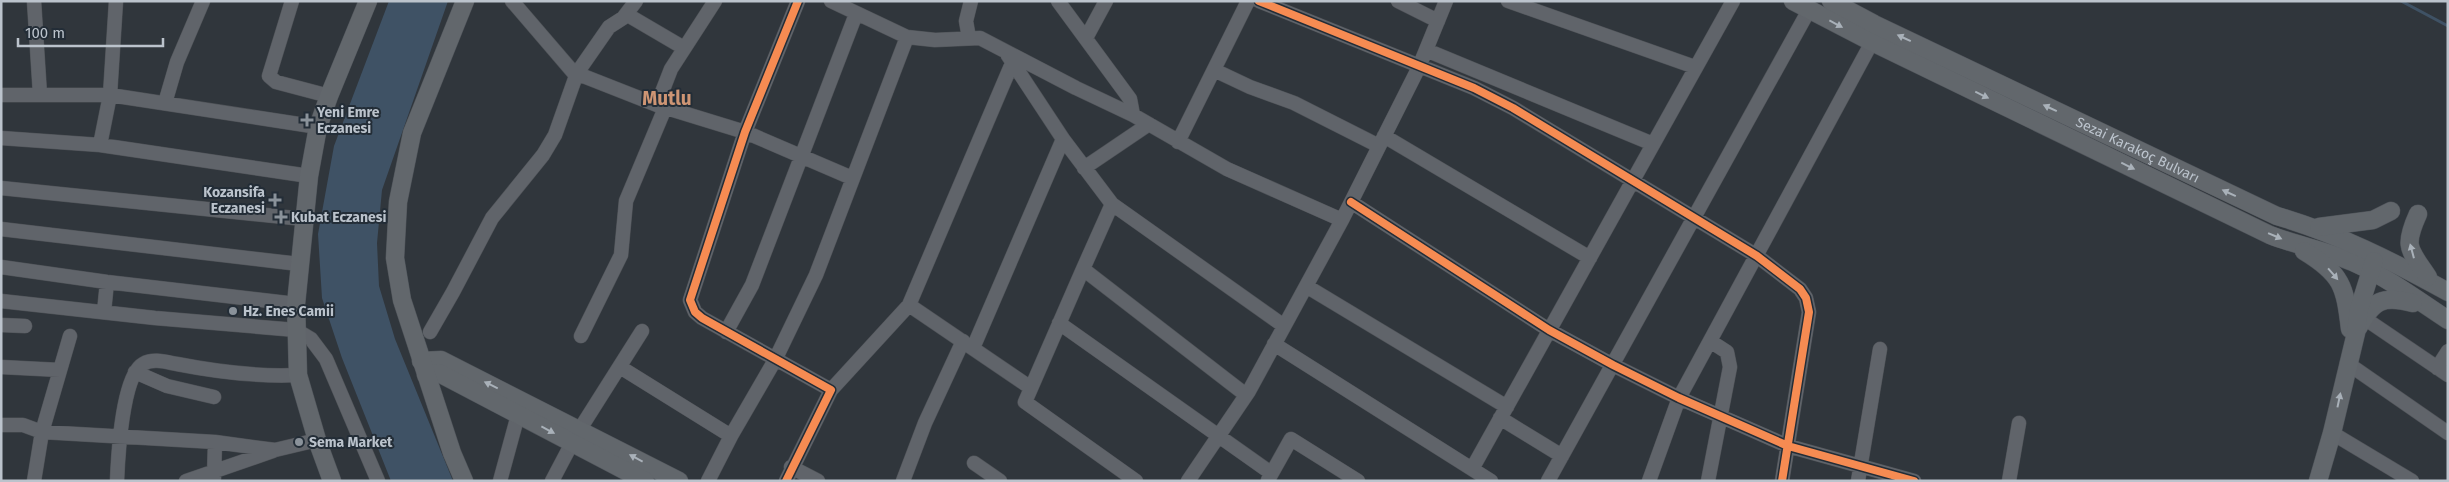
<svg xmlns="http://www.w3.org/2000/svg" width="2449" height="482" viewBox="0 0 2449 482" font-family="'Fira Sans',sans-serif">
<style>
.water{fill:#3f5265}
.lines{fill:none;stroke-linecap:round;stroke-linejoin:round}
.stream{stroke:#3f5265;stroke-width:3}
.minor-casing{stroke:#4e5257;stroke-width:15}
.major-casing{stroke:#4e5359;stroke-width:19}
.minor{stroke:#60646a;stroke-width:14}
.major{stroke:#62676c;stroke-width:18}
.cycleway-casing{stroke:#232d37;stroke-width:11}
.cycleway{stroke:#f68b52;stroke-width:8}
.oneway{fill:#a9b1b9}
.poi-dot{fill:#8a929a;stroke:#232d37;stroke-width:2}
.labels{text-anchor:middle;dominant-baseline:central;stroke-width:4;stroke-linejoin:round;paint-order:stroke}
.poi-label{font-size:14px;font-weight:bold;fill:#bbc3cc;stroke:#232d37;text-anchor:start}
.street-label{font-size:14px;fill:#bbc3cc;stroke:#232d37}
.district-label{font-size:19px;font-weight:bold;fill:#ce9574;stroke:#232d37}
</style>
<rect width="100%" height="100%" fill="#30363c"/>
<path class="water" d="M 389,1 L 448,1 L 382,190 L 377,243 L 379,286 L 395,339 L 453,481 L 391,481 L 342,358 L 322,298 L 318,234 L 334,146 Z"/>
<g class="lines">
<path class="stream" d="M 2401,1 L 2448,26"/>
<g class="minor-casing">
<path id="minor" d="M 34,1 L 40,95
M 292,1 L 269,76 L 276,82 L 329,96
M 512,1 L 573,72 L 657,105 L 745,132 L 852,178
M 831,1 L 907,37 L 935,40 L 980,38 L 1076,88 L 1133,115 L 1227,169 L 1342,220
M 1058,1 L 1130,99 L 1133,115
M 1259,1 L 1474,88 L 1513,108 L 1757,256 L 1800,289 L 1806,298 L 1809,312 L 1782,481
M 1398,1 L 1438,21
M 1508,1 L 1695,67
M 626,14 L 684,48
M 969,38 L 966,21 L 971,1
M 1086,38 L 1106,1
M 1426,50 L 1653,144
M 1007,54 L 1063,139 L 1112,204 L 1284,326
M 1214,70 L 1250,87 L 1294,103 L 1379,146
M 1,95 L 110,95 L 318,127
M 165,103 L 177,62 L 203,1
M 657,105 L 671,69 L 715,1
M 1384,136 L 1590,258
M 1,138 L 100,145 L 309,176
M 1178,142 L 1248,1
M 100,145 L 110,95 L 116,1
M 1084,168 L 1149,124
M 1,188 L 304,219
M 1351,202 L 1549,330 L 1613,365 L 1679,398 L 1788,446 L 1914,481
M 1,229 L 299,264
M 1,267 L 107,282 L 296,304
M 1083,269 L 1112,204
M 1306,286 L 1507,407
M 1,301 L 155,318 L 296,330 L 311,339 L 326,359 L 378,481
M 909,305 L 1031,388
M 104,312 L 107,282
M 2364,318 L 2448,375
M 1059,323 L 1271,473
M 1,325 L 25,326
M 430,332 L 453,292 L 492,218 L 543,155 L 555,135 L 577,73 L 609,27 L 623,18 L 636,1
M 726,332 L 752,285 L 856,14
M 581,336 L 621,255 L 626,201 L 665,108
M 1274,344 L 1491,481
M 973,348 L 1063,139
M 2347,363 L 2448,433
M 1,367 L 60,370
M 620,367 L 731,436
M 2437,368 L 2448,351
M 135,372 L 167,386 L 214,397
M 831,390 L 909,305 L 1013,61
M 1500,418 L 1562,456
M 1,425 L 23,425 L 42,432 L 215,442 L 275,450 L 317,440
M 580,429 L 642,331
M 2332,433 L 2412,481
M 974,463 L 1000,481
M 791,467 L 818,481
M 1472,469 L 1733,1
M 214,478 L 215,442
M 1268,480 L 1291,439 L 1358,481
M 34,481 L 42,432 L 70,336
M 117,481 C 118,457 122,376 143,364 C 153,358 166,362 177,364 C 218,372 256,377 298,375
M 186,481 L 273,451
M 500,481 L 518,415
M 552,481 L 572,443
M 708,481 L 731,436 L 775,360 L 816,275 L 907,37
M 786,481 L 831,390 L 702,318 L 695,312 L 690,300 L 745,132 L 798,1
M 903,481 L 925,423 L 963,341
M 1136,481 L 1025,402 L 1083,269 L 1246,395
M 1188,481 L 1249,391 L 1342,220 L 1419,67 L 1446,1
M 1548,481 L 1809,10
M 1649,481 L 1679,398 L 1872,42
M 1708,481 L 1730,367 L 1727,352 L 1710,341
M 1858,481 L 1880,349
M 2009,481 L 2019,423"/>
</g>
<g class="major-casing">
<g id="major">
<path d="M 1793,1 L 1872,42 L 2270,235 C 2298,246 2329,251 2357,264 C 2388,278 2419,301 2448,320"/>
<path id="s1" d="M 1831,1 L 1874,24 L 2277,216 C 2338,234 2392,261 2448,292"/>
<path d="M 2418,214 C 2403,247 2409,249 2428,277"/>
<path d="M 2319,227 L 2373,220 L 2391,211"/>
<path d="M 2304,251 C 2342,274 2345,286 2350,329"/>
<path d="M 2358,328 C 2373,300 2383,295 2413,303"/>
<path d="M 421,361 L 441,360 L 679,481"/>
<path d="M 426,375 L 439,373 L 645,481"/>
<path d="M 332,481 L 317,440 L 298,375 L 296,304 L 309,176 L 318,127 L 329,96 L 368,1"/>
<path d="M 464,481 L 452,453 L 402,300 L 395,258 L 398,202 L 412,133 L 465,1"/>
<path d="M 2318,481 L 2332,433 L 2356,333 L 2359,309 L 2374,261"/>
</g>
</g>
<use href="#minor" class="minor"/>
<use href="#major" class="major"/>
<g class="cycleway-casing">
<path id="cycleway" d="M 1259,1 L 1474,88 L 1513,108 L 1757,256 L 1800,289 L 1806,298 L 1809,312 L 1782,481
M 1351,202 L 1549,330 L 1613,365 L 1679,398 L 1788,446 L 1914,481
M 786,481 L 831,390 L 702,318 L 695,312 L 690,300 L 745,132 L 798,1"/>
</g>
<use href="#cycleway" class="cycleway"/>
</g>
<defs><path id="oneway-solid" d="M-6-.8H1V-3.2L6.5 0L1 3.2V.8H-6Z" transform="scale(1.25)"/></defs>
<g class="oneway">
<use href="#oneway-solid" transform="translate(1836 24) rotate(28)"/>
<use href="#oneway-solid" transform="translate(1904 38) rotate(-155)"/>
<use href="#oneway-solid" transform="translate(1982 95) rotate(26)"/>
<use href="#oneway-solid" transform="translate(2050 108) rotate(-155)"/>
<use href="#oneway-solid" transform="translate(2128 166) rotate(26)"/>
<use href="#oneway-solid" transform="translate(2229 193) rotate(-155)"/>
<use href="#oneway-solid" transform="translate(2275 236) rotate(23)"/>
<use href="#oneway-solid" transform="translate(2412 251) rotate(-105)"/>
<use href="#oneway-solid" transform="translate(2333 274) rotate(49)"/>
<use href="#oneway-solid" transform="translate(491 385) rotate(-154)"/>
<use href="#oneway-solid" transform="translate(2339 400) rotate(-78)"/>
<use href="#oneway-solid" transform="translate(548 430) rotate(28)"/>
<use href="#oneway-solid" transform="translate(636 458) rotate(-152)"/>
</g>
<g class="poi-dot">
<path d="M304.5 112.5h5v5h5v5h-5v5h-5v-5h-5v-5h5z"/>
<path d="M272.5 192.5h5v5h5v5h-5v5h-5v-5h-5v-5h5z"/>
<path d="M278.5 209.5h5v5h5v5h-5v5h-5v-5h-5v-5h5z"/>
<circle cx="233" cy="311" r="5"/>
<circle cx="299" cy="442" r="5"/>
</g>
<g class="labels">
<g class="poi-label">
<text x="317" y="112">Yeni Emre<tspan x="317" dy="16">Eczanesi</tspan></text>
<text x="265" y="192" text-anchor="end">Kozansifa<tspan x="265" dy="16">Eczanesi</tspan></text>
<text x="291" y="217">Kubat Eczanesi</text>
<text x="243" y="311">Hz. Enes Camii</text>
<text x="309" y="442">Sema Market</text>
</g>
<g class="street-label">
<text stroke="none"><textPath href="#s1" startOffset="341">Sezai Karakoç Bulvarı</textPath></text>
</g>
<g class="district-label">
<text x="667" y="98">Mutlu</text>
</g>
</g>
<rect width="2449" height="482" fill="none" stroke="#bbc3cc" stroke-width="5"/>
<path d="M18 38v8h145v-8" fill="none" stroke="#bbc3cc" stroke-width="2.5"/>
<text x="25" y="38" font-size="15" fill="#bbc3cc" stroke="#232d37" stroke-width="4" paint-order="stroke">100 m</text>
</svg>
